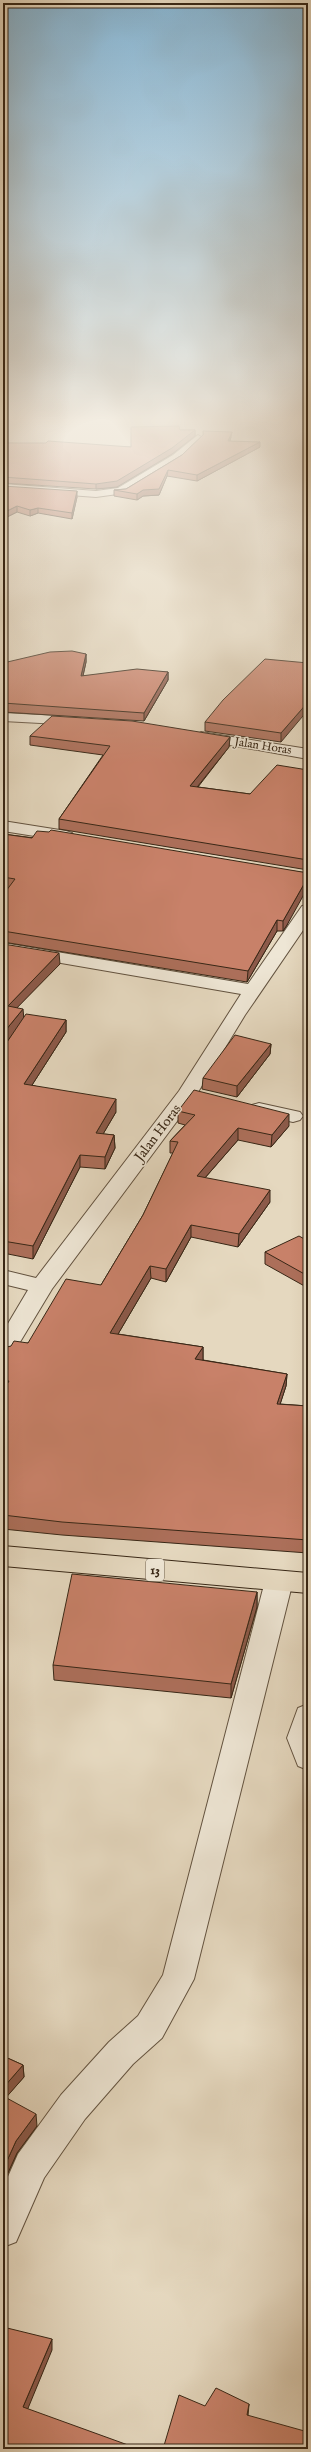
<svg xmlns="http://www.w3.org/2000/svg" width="311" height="2452" viewBox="0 0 311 2452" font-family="'IM FELL English',serif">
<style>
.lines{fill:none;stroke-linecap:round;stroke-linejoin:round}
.minor-casing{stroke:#635340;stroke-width:2}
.highway-casing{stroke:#382716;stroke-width:2}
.minor{fill:#eee6d5;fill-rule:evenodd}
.highway{fill:#e5d8bf;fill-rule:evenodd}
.wall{fill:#ac6f5a;stroke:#382716}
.shaded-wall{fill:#8c5a4a;stroke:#382716}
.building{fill:#c88169;stroke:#382716}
.labels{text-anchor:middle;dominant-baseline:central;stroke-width:3;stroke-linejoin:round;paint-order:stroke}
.far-street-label{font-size:12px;fill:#382716;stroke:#eee6d5}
.shield{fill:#eee6d5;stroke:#6f604f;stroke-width:1}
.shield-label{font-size:13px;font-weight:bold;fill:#382716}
.street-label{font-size:14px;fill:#382716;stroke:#eee6d5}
</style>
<rect width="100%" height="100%" fill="#e5d8bf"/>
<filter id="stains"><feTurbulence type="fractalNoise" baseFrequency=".005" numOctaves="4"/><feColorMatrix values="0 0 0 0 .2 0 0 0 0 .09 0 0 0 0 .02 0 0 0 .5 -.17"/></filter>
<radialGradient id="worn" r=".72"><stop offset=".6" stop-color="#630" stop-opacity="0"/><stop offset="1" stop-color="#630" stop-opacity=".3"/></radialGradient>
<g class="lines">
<g class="minor-casing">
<path id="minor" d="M 198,435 L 203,438 L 181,459 L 125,493 L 96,497 L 3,490 L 3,484 L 96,491 L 118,488 L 173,455 Z
M 3,713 L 78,717 L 85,721 L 78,725 L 3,721 Z
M 201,732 L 308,749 L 308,759 L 196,739 L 194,736 Z
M 3,821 L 66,831 L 72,833 L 74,836 L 72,839 L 66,841 L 3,831 Z
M 308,905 L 308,923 L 245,1015 L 195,1097 L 52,1289 L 11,1357 L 3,1360 L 3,1332 L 28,1290 L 3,1284 L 3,1270 L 36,1278 L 179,1091 L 241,994 L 3,953 L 3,943 L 248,984 L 302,906 Z
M 259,1103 L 300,1112 L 303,1116 L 300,1120 L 293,1122 L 252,1113 L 249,1109 L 252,1105 Z
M 279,1571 L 289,1574 L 293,1581 L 194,1979 L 162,2038 L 133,2064 L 85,2119 L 44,2178 L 16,2242 L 3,2247 L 3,2188 L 18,2154 L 61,2095 L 109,2042 L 138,2016 L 163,1975 L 265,1581 L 269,1574 Z
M 308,1704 L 308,1770 L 298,1766 L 287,1738 L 298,1708 Z"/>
</g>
<g class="highway-casing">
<path id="highway" d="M 3,1546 L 308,1573 L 308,1593 L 3,1566 Z"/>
</g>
<use href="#minor" class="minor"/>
<use href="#highway" class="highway"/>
</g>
<path class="wall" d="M 180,430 L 195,430 L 195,436 L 172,454 L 117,487 L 96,489 L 3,483 L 3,443 L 131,447 Z
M 203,431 L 231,437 L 230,441 L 260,447 L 197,481 L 167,476 L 159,495 L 143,496 L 137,500 L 114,496 L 114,490 L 126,489 L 182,455 L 203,435 Z
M 3,486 L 77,497 L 72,519 L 38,513 L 30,516 L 17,512 L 3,519 Z
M 86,654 L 86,662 L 83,676 L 168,672 L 168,680 L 144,721 L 3,712 L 3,663 Z
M 308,663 L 281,742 L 205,731 L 205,722 Z
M 30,736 L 230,737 L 229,747 L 198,787 L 250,794 L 308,770 L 308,870 L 59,829 L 59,819 L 103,755 L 30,745 Z
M 3,834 L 308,873 L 287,925 L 283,931 L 277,931 L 247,982 L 3,942 L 3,944 L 60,964 L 17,1007 L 24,1018 L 66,1020 L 66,1032 L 32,1085 L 116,1112 L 103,1134 L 114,1135 L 115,1148 L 105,1169 L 80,1167 L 33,1259 L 3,1253 L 3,1048 L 12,1035 L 6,1043 L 3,1042 L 3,895 L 8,888 L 3,888 Z
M 271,1044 L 270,1054 L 237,1097 L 202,1089 L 203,1078 Z
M 178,1111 L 289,1126 L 271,1147 L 238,1140 L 205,1178 L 270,1202 L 238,1247 L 191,1237 L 166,1282 L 151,1278 L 118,1334 L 203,1347 L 203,1360 L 287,1374 L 286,1386 L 280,1404 L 308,1406 L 308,1553 L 62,1535 L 3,1529 L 3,1348 L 28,1343 L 101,1285 L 143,1215 L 173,1153 L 170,1153 L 170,1141 L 185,1125 L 178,1123 Z
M 308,1241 L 308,1288 L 265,1264 L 265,1252 Z
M 257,1592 L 257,1607 L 231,1698 L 54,1680 L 53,1665 Z
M 3,2056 L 23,2065 L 24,2077 L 6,2097 L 37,2126 L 17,2153 L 7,2175 L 3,2172 Z"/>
<path class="shaded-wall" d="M 195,430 L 195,436 L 172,454 L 117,487 L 96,489 L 96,484 Z
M 232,432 L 231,437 L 228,446 L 228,441 Z
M 260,442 L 260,447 L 197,481 L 197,475 Z
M 168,470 L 167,476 L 159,495 L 143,496 L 137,500 L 137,494 L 143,490 Z
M 77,491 L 77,497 L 72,519 L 72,513 Z
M 17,506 L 17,512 L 3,519 L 3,513 Z
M 38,508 L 38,513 L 30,516 L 30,510 Z
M 86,654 L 86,662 L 81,684 L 81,676 Z
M 168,672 L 168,680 L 144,721 L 144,713 Z
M 308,702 L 308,710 L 281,742 L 281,733 Z
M 230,737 L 229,747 L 190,796 L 190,786 Z
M 308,877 L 308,887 L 287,925 L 283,931 L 283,921 Z
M 277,920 L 277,931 L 247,982 L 248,971 Z
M 59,953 L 60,964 L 8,1017 L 8,1006 Z
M 23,1009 L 24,1020 L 6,1043 L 5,1031 Z
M 66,1020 L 66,1032 L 25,1096 L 24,1084 Z
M 271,1044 L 270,1054 L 237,1097 L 237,1086 Z
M 116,1099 L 116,1112 L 96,1146 L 96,1133 Z
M 289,1114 L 289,1126 L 271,1147 L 272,1135 Z
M 238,1128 L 238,1140 L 196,1188 L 197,1176 Z
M 114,1135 L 115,1148 L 105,1169 L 105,1157 Z
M 80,1155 L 80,1167 L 33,1259 L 33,1246 Z
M 270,1190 L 270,1202 L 238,1247 L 239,1234 Z
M 191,1225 L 191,1237 L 166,1282 L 166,1269 Z
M 150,1266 L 151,1278 L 111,1346 L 110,1333 Z
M 203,1347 L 203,1360 L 194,1372 L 195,1359 Z
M 287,1374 L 286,1386 L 276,1417 L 277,1404 Z
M 257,1592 L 257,1607 L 231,1698 L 231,1684 Z
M 23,2065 L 24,2077 L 3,2101 L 3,2088 Z
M 36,2114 L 37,2126 L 17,2153 L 7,2175 L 6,2163 L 16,2141 Z
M 52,2339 L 52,2350 L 24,2418 L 23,2407 Z
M 249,2404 L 248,2416 L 247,2415 Z"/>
<path class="building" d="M 179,426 L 180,430 L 195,430 L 172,448 L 117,481 L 96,484 L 3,477 L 3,443 L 46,443 L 48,441 L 131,447 L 131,427 Z
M 203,431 L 232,432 L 228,441 L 260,442 L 197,475 L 168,470 L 159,489 L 143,490 L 137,494 L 114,490 L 126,489 L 182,455 L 204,434 Z
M 3,486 L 77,491 L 72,513 L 38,508 L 30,510 L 17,506 L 3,513 Z
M 72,651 L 86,654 L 81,676 L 137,669 L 168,672 L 144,713 L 3,703 L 3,663 L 50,652 Z
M 265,659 L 308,663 L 308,702 L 281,733 L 205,722 L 223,700 Z
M 52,716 L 132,721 L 230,737 L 190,786 L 250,794 L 277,765 L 308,770 L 308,860 L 59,819 L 110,746 L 30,736 Z
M 51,830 L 308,873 L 308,877 L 287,914 L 283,921 L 277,920 L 248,971 L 3,931 L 3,895 L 15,879 L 3,877 L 3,834 L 32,838 L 37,831 L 49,832 Z
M 3,944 L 59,953 L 8,1006 L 23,1009 L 5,1031 L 3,1031 Z
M 26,1014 L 66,1020 L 24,1084 L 116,1099 L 96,1133 L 114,1135 L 105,1157 L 80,1155 L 33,1246 L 3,1241 L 3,1048 Z
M 235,1035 L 271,1044 L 237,1086 L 203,1078 Z
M 194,1090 L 289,1114 L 272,1135 L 238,1128 L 197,1176 L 270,1190 L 239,1234 L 191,1225 L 166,1269 L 150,1266 L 110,1333 L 203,1347 L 195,1359 L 287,1374 L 277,1404 L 308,1406 L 308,1540 L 62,1522 L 3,1515 L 3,1391 L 9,1381 L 3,1380 L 3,1348 L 11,1346 L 14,1341 L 28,1343 L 66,1279 L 101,1285 L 143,1215 L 178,1142 L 170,1141 L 195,1115 L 178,1111 Z
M 299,1236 L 308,1241 L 308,1276 L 265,1252 Z
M 72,1574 L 257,1592 L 231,1684 L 53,1665 Z
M 3,2056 L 23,2065 L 3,2088 Z
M 3,2096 L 36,2114 L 16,2141 L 6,2163 L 3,2161 Z
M 3,2327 L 52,2339 L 23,2407 L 139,2449 L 3,2449 Z
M 216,2388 L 249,2404 L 247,2415 L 308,2432 L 308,2449 L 163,2449 L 179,2395 L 205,2406 Z"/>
<linearGradient id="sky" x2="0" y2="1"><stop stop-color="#87b6d4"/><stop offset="0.55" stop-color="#f3ede2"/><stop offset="1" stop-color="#f3ede2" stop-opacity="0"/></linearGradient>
<rect width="311" height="763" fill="url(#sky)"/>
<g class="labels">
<g class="far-street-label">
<text transform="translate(263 746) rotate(9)">Jalan Horas</text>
</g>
<rect class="shield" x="146" y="1559" width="18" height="22" rx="3"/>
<g class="shield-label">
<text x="155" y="1570">13</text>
</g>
<g class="street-label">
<text transform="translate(158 1133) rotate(-53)">Jalan Horas</text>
</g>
</g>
<rect width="311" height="2452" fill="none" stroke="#e5d8bf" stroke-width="16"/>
<rect x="4" y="4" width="303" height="2444" fill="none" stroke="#382716" stroke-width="2"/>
<rect x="8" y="8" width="295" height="2436" fill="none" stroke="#382716"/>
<rect width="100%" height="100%" filter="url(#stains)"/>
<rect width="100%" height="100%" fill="url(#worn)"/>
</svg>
